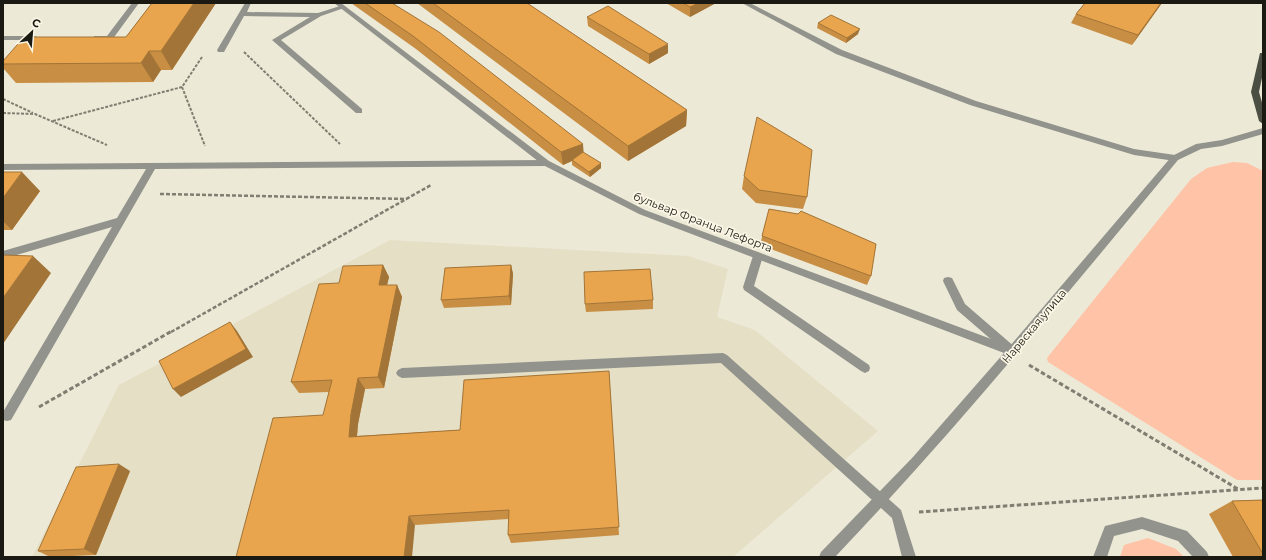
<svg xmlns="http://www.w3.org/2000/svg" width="1266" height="560" viewBox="0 0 1266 560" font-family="Montserrat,sans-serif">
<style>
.built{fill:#e5dfc6}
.green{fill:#ffc3a7}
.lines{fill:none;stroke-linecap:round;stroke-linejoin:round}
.path-far2{stroke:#807d71;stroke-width:2;stroke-dasharray:3 1.5;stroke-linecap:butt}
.path-far1{stroke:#807d71;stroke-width:2.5;stroke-dasharray:4 2;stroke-linecap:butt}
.path{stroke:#807d71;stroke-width:3;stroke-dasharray:4.5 2.5;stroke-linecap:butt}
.lane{fill:#91938c;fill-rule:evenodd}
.street{fill:#91938c;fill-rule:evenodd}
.primary{fill:#4b4e42;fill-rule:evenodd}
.wall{fill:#c88e43}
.shaded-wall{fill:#a27437}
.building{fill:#e8a54e;stroke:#a27437}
.labels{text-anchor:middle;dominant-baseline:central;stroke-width:3.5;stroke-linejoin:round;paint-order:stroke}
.street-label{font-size:11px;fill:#1a1912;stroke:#fbf6e5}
</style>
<rect width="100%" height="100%" fill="#ede9d7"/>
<path class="built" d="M 390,240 L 688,256 L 728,269 L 717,317 L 755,330 L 878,431 L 733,557 L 32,557 L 119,385 Z"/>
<path class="green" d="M 1233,162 L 1247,163 L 1263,171 L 1263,480 L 1237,480 L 1048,362 L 1047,358 L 1191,179 L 1207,168 Z
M 1148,538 L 1176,549 L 1184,557 L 1120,557 L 1124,545 Z"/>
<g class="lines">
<path class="path-far2" d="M 244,52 L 340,144
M 202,57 L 182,87 L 205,146
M 3,99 L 33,113
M 3,113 L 35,114 L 107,145
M 53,121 L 182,87"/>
<path class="path-far1" d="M 160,194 L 407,199
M 171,332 L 431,185"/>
<path class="path" d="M 1029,365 L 1238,489
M 39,407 L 172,331
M 919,512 L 1263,488"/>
<path class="lane" d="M 132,3 L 139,3 L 112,40 L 94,40 L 94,36 L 107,36 Z
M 245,3 L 251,3 L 247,12 L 318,13 L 340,6 L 344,6 L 344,8 L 321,16 L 281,40 L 362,109 L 362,113 L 356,113 L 272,40 L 310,17 L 244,16 L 224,52 L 218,52 L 217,50 Z
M 742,3 L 750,3 L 842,50 L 976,101 L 1134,149 L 1175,155 L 1179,158 L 1175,161 L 1134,155 L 970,105 L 836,54 Z
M 3,36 L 35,36 L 39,38 L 35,40 L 3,40 Z
M 546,160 L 550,163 L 546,166 L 155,169 L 11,420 L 7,421 L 3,420 L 3,412 L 112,227 L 3,259 L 3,251 L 117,218 L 146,169 L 3,170 L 3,164 Z
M 758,252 L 763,256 L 754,286 L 869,365 L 870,368 L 869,371 L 865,373 L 861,371 L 744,290 L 743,287 L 753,256 Z
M 948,277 L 952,278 L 965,304 L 1016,348 L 1017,351 L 1016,354 L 1012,356 L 1008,354 L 957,310 L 943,281 L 944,278 Z
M 723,353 L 727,355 L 901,510 L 916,557 L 902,557 L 892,518 L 721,363 L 402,378 L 398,376 L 396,373 L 398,370 L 402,368 Z
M 1142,517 L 1187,531 L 1207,552 L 1209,557 L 1193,557 L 1178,541 L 1142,529 L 1114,536 L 1107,557 L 1093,557 L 1105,526 Z"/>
<path class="street" d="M 334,3 L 341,3 L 549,161 L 645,210 L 1010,346 L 1172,156 L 1196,144 L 1222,140 L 1263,128 L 1263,134 L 1222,146 L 1201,149 L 1178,160 C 1066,295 956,430 835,557 L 819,557 L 821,552 L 913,457 L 1004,353 L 639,214 L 543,165 Z"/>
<path class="primary" d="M 1260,53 L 1263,53 L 1263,73 L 1259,92 L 1263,106 L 1263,124 L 1259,121 L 1251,92 Z"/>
</g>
<path class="wall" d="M 152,3 L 216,3 L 172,70 L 161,70 L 153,82 L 16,83 L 3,68 L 3,57 L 4,59 L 126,37 Z
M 351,3 L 392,3 L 583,144 L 583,152 L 601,168 L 590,177 L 572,165 L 572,161 L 563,165 L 416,49 Z
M 417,3 L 527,3 L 687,110 L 686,126 L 628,161 Z
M 666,3 L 716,3 L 690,17 Z
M 1085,3 L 1162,3 L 1132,45 L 1071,23 L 1076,14 Z
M 587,17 L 668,53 L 649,64 L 588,26 Z
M 818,23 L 858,34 L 846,43 L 817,28 Z
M 3,172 L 40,191 L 12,230 L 3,230 Z
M 744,176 L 807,197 L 803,209 L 756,203 L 742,189 Z
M 769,209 L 871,276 L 867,285 L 760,245 Z
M 383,265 L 389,277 L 387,285 L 397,285 L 402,297 L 384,388 L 365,389 L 358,424 L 357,436 L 460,430 L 609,371 L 619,535 L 511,543 L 508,535 L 508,519 L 415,525 L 323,415 L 329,392 L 299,393 L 291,382 Z
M 511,265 L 513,274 L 511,305 L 444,308 L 441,300 Z
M 653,300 L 653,309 L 586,312 L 585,304 Z
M 130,471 L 96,555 L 50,557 L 38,551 Z
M 1263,500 L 1263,557 L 1233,557 L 1209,514 L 1232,501 Z"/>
<path class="shaded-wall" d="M 194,3 L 216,3 L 172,70 L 161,51 Z
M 699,3 L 716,3 L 690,17 L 690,7 Z
M 1161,3 L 1162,3 L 1132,45 L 1138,35 Z
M 860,29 L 858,34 L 846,43 L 847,38 Z
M 668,44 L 668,53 L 649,64 L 649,54 Z
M 149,51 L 161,70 L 153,82 L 141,63 Z
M 687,110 L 686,126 L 628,161 L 628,146 Z
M 583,144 L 584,157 L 572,160 L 572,161 L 563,165 L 561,152 Z
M 601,163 L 601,168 L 590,177 L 589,172 Z
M 22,172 L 40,191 L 12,230 L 3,221 L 3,198 Z
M 33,256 L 51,273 L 3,344 L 3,298 Z
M 383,265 L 389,277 L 384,297 L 379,285 Z
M 511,265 L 513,274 L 511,305 L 509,296 Z
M 397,285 L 402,297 L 384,388 L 378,377 Z
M 230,322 L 237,331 L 253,357 L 181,397 L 173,389 Z
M 358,378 L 365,389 L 358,424 L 356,447 L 349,437 L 351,414 Z
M 119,464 L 130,471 L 96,555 L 84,549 Z
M 409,516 L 415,525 L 412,557 L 404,557 Z"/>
<path class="building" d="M 152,3 L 194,3 L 161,51 L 149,51 L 141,63 L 3,64 L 3,61 L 24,37 L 126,37 Z
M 365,3 L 392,3 L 439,32 L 583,144 L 561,152 L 413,36 Z
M 433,3 L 527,3 L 687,110 L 628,146 Z
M 683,3 L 699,3 L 690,7 Z
M 1085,3 L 1161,3 L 1138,35 L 1076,14 Z
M 608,6 L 668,44 L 649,54 L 587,17 Z
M 831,15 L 860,29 L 847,38 L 818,23 Z
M 757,117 L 812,150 L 807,197 L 759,190 L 744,176 Z
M 583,152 L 601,163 L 589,172 L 572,160 Z
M 3,172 L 22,172 L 3,198 Z
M 769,209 L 798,214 L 801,211 L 876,244 L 871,276 L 762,236 Z
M 3,255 L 33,256 L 3,298 Z
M 383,265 L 379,285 L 397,285 L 378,377 L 358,378 L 351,414 L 349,437 L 460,430 L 464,380 L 609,371 L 619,527 L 508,535 L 509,510 L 409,516 L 404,557 L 236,557 L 273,418 L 323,415 L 332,380 L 291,382 L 319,284 L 339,283 L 343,266 Z
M 511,265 L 509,296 L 441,300 L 445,268 Z
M 650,269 L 653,300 L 585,304 L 584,272 Z
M 230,322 L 246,349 L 173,389 L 159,361 Z
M 119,464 L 84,549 L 38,551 L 76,467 Z
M 1263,500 L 1263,554 L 1232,501 Z"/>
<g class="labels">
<g class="street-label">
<text transform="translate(703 222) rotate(21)">бульвар Франца Лефорта</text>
<text transform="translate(1034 326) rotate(-50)">Нарвская улица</text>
</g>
</g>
<rect width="1266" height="560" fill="none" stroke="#1a1912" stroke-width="8"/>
<g transform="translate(32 32) rotate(26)" stroke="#fbf6e5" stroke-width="3" paint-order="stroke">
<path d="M0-3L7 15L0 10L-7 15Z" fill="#1a1912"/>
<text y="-6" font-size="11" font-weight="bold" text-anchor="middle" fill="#1a1912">С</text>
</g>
</svg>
